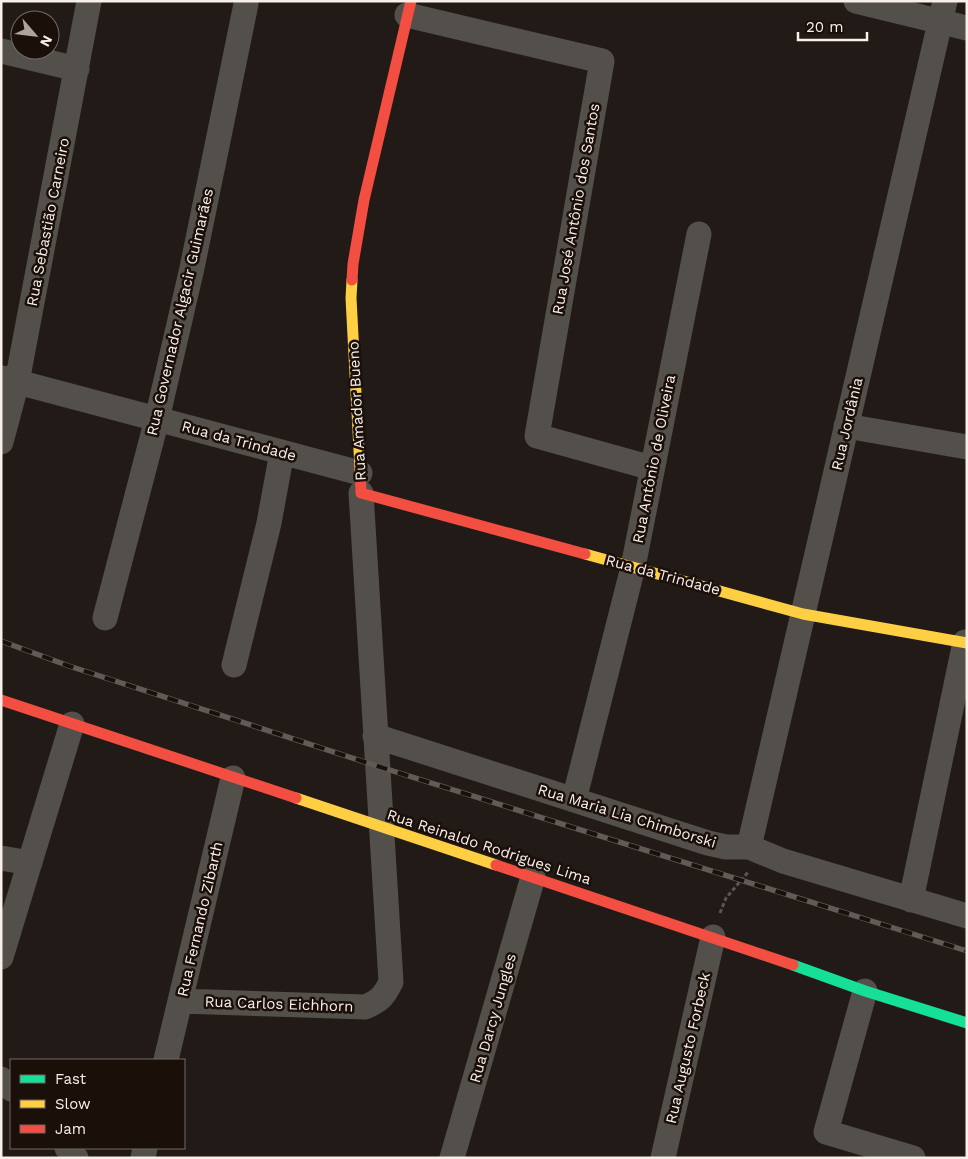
<svg xmlns="http://www.w3.org/2000/svg" width="968" height="1159" viewBox="0 0 968 1159" font-family="'Work Sans',sans-serif">
<style>
.lines{fill:none;stroke-linecap:round;stroke-linejoin:round}
.path{stroke:#5b5653;stroke-width:3;stroke-dasharray:4 2.5;stroke-linecap:butt}
.street{stroke:#534f4a;stroke-width:25}
.fast{stroke:#16e098;stroke-width:11}
.slow{stroke:#ffcf43;stroke-width:11}
.jam{stroke:#f24e42;stroke-width:11}
.rail-casing{stroke:#5f5b57;stroke-width:5.5}
.rail{stroke:#1b0f0a;stroke-width:4;stroke-dasharray:11;stroke-linecap:butt}
.labels{text-anchor:middle;dominant-baseline:central;stroke-width:5;stroke-linejoin:round;paint-order:stroke}
.street-label{font-size:15px;fill:#f8efeb;stroke:#1b0f0a}
</style>
<rect width="100%" height="100%" fill="#211a17"/>
<g class="lines">
<path class="path" d="M 720,913 L 726,898 L 749,871"/>
<path class="street" d="M 856,1 L 967,28
M 407,15 L 602,61 L 537,436 L 652,468
M 1,51 L 77,69
M 3,378 L 360,473
M 846,426 L 967,447
M 1,442 L 17,382 L 89,1
M 105,618 L 157,419 L 192,268 L 246,4
M 234,665 L 269,523 L 282,452
M 375,736 L 708,843 L 726,847 L 749,847 L 783,861 L 967,916
M 574,800 L 633,567 L 699,234
M 749,847 L 945,1
M 1,858 L 30,863
M 911,900 L 965,642
M 1,957 L 72,724
M 865,991 L 826,1132 L 913,1158
M 180,1001 L 365,1007 C 380,1001 384,996 391,982 L 361,493
M 166,1060 L 233,778
M 1,1079 L 11,1089
M 67,1148 L 76,1158
M 143,1158 L 145,1148
M 452,1158 L 533,877
M 663,1158 L 713,937"/>
<path class="fast" d="M 793,965 L 865,991 L 967,1023"/>
<path class="slow" d="M 352,280 L 351,298 L 360,469
M 585,554 L 803,614 L 967,643
M 296,798 L 496,865"/>
<path class="jam" d="M 352,280 L 353,264 L 364,200 L 411,1
M 360,469 L 361,493 L 585,554
M 1,700 L 296,798
M 496,865 L 793,965"/>
<g class="rail-casing">
<path id="rail" d="M 1,641 L 69,666 L 377,766 L 967,951"/>
</g>
<use href="#rail" class="rail"/>
</g>
<g class="labels">
<g class="street-label">
<text transform="translate(576 209) rotate(-80)">Rua José Antônio dos Santos</text>
<text transform="translate(48 222) rotate(-79)">Rua Sebastião Carneiro</text>
<text transform="translate(180 312) rotate(-77)">Rua Governador Algacir Guimarães</text>
<text transform="translate(357 411) rotate(-93)">Rua Amador Bueno</text>
<text transform="translate(847 424) rotate(-77)">Rua Jordânia</text>
<text transform="translate(239 441) rotate(15)">Rua da Trindade</text>
<text transform="translate(654 459) rotate(-79)">Rua Antônio de Oliveira</text>
<text transform="translate(663 575) rotate(15)">Rua da Trindade</text>
<text transform="translate(627 816) rotate(17)">Rua Maria Lia Chimborski</text>
<text transform="translate(489 847) rotate(18)">Rua Reinaldo Rodrigues Lima</text>
<text transform="translate(200 919) rotate(-77)">Rua Fernando Zibarth</text>
<text transform="translate(279 1004) rotate(2)">Rua Carlos Eichhorn</text>
<text transform="translate(493 1018) rotate(-74)">Rua Darcy Jungles</text>
<text transform="translate(688 1048) rotate(-77)">Rua Augusto Forbeck</text>
</g>
</g>
<rect width="968" height="1159" fill="none" stroke="#f8efeb" stroke-width="5"/>
<rect x="10" y="1059" width="175" height="90" fill="#1b0f0a" stroke="#736964"/>
<rect x="20" y="1075" width="25" height="8" fill="#16e098" stroke="#736964"/>
<text x="55" y="1084" font-size="15" fill="#f8efeb">Fast</text>
<rect x="20" y="1100" width="25" height="8" fill="#ffcf43" stroke="#736964"/>
<text x="55" y="1109" font-size="15" fill="#f8efeb">Slow</text>
<rect x="20" y="1125" width="25" height="8" fill="#f24e42" stroke="#736964"/>
<text x="55" y="1134" font-size="15" fill="#f8efeb">Jam</text>
<g transform="translate(35 35) rotate(118)"><circle r="24" fill="#1b0f0a" stroke="#736964"/>
<path d="M0-4L9 19L0 12L-9 19Z" fill="#ada4a1"/>
<text y="-8" font-size="14" font-weight="bold" text-anchor="middle" fill="#f8efeb">N</text>
</g>
<path d="M798 32v8h69v-8" fill="none" stroke="#f8efeb" stroke-width="2.5"/>
<text x="806" y="32" font-size="15" fill="#f8efeb" stroke="#1b0f0a" stroke-width="4" paint-order="stroke">20 m</text>
</svg>
